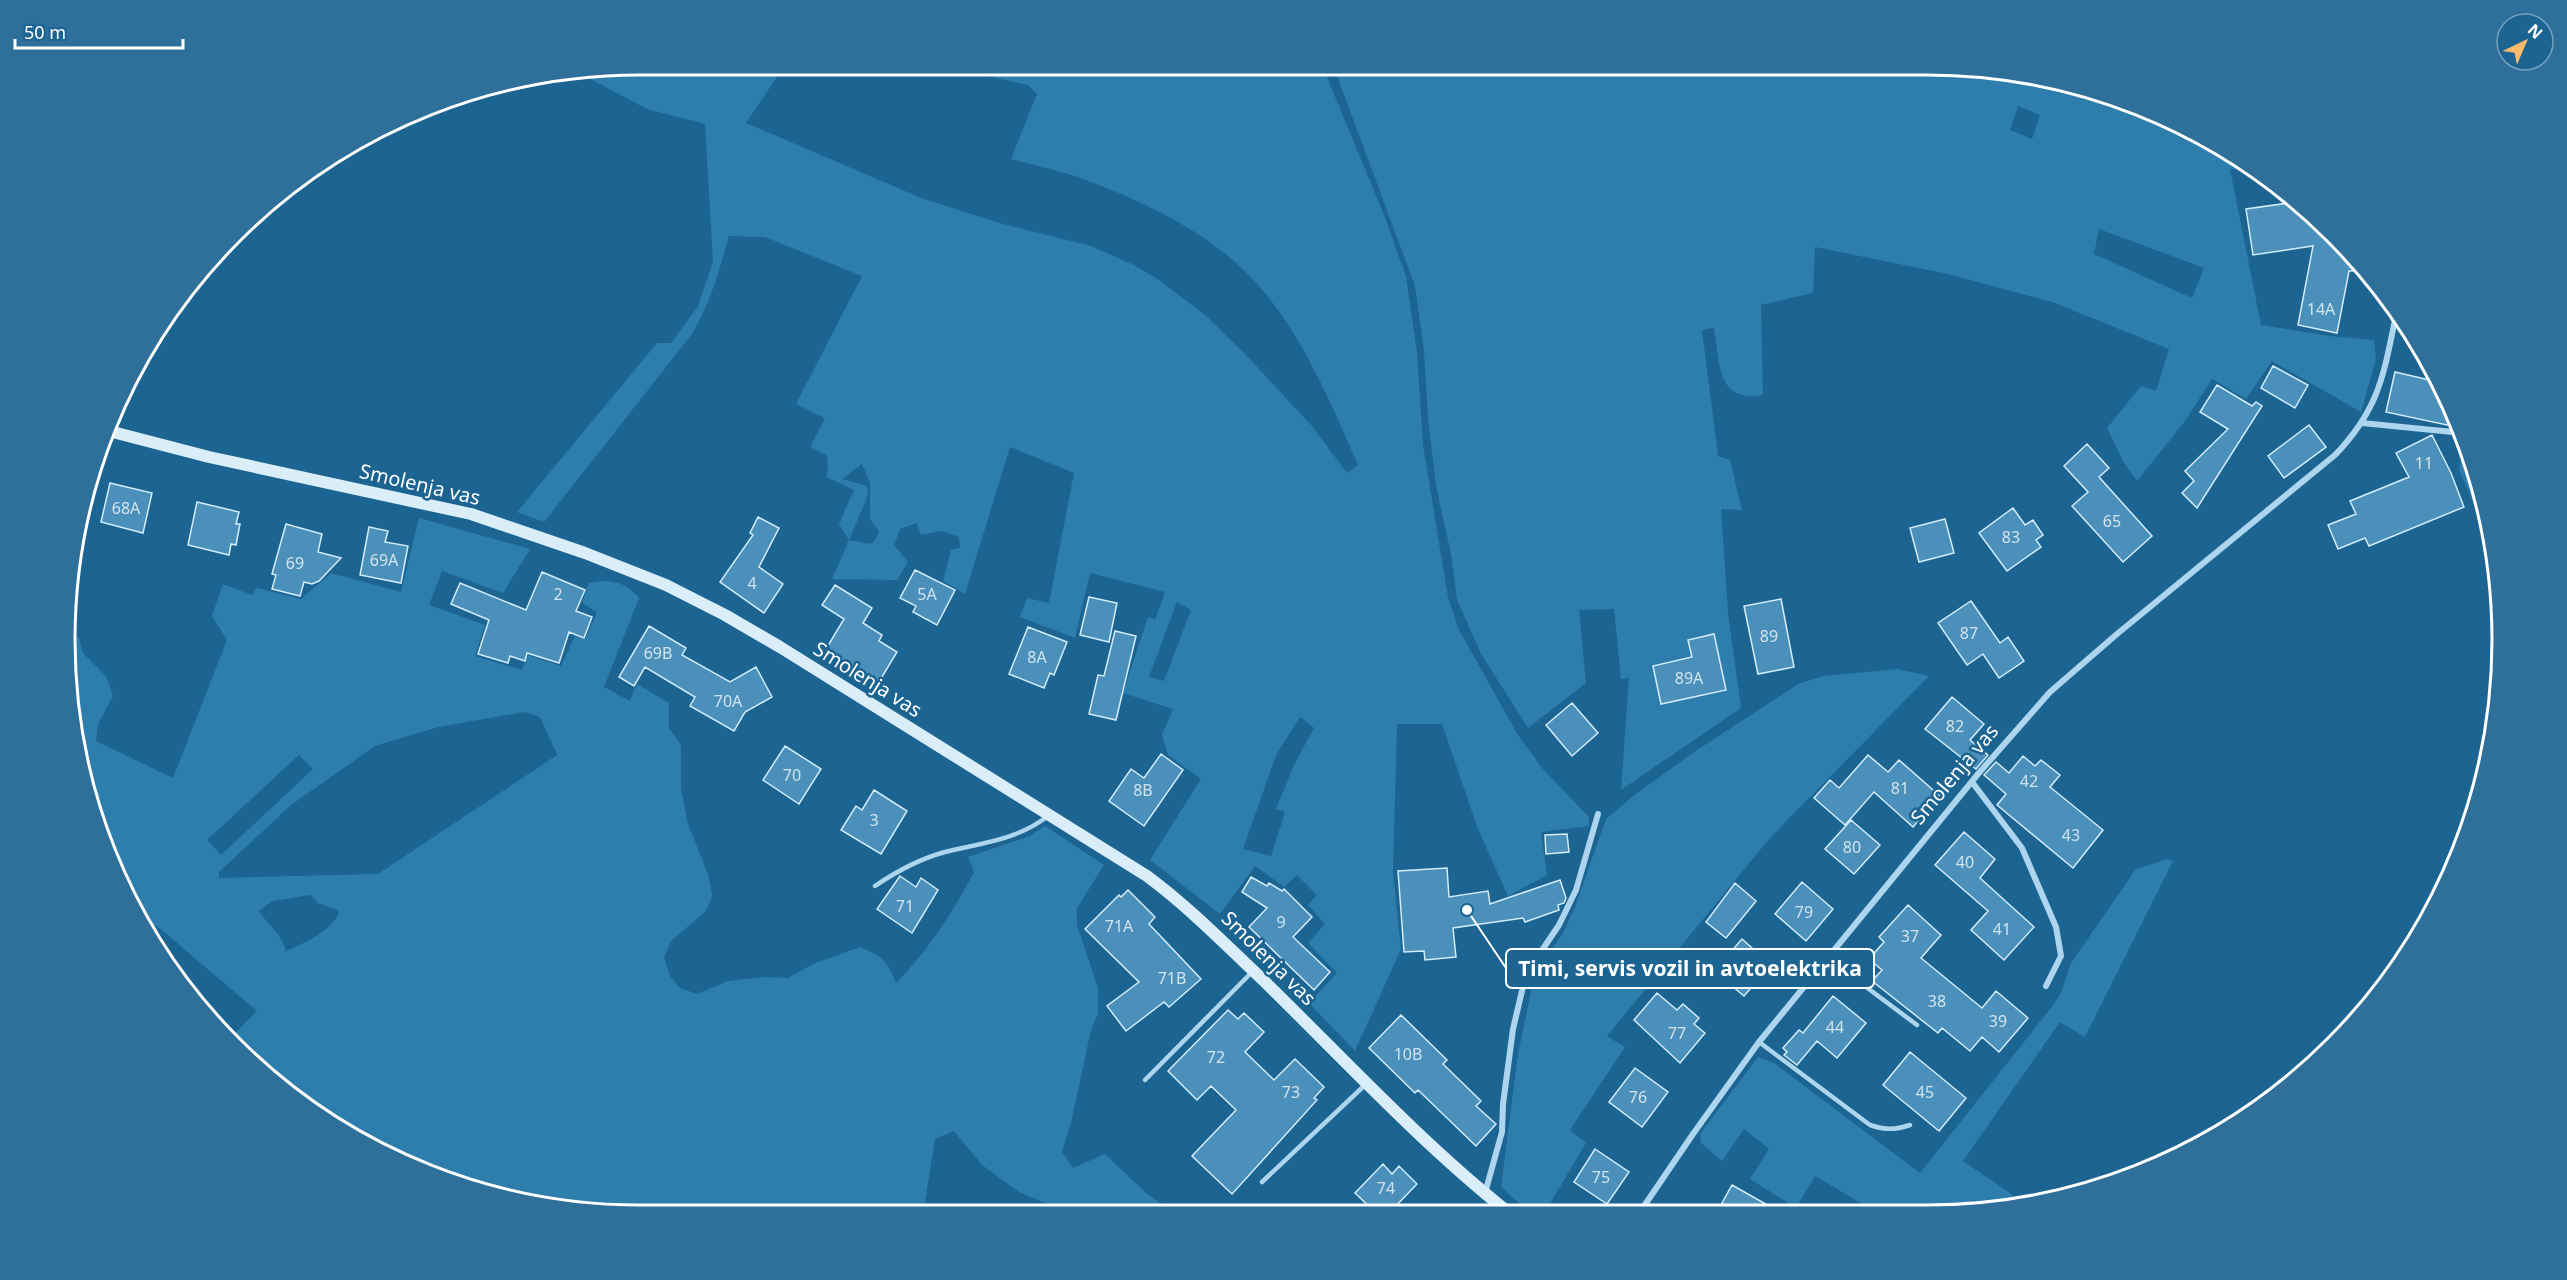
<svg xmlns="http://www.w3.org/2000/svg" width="2567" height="1280" viewBox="0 0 2567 1280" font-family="'Noto Sans',sans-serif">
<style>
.green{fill:#2d7ead;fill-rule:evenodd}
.building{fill:#4a90ba;stroke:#d3ecfa;stroke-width:1.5}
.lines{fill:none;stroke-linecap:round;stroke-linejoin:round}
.service{stroke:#add6ee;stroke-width:4.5}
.minor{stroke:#add6ee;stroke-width:6}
.secondary{stroke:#daeefa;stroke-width:12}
.labels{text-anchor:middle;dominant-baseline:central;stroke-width:5;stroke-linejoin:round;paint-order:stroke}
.number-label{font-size:16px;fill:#d2e3ee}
.street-label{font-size:20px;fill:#fff;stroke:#1c6491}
.rim{fill:none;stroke:#fff;stroke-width:3}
.leader{fill:none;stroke:#fff;stroke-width:2}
.callout-dot{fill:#fff;stroke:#1c6491;stroke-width:2}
.callout{fill:#1c6491;stroke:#fff;stroke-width:2}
.callout-label{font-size:21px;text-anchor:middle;font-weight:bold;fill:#fff}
</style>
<rect width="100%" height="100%" fill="#1c6491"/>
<path class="green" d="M 640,65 L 796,65 L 777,77 L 746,123 L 921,198 L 1003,224 L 1091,246 L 1134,265 L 1159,280 L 1205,315 L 1244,353 L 1312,426 L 1347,473 L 1358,465 C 1332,405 1306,344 1265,293 C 1221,238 1150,204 1086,180 C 1062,171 1036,166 1011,159 L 1037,94 L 1028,85 L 937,65 L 1322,65 L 1384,215 L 1406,276 L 1417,352 L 1423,445 L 1448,597 L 1459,630 L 1518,735 L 1543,769 L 1589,817 L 1589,826 L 1541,832 L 1547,875 L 1508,896 L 1478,829 L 1442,724 L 1397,724 L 1393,872 L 1401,949 L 1355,1051 L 1309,1003 L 1337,973 L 1308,943 L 1325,924 L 1308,905 L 1317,895 L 1297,875 L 1284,887 L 1255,866 L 1220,914 L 1150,860 L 1201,779 L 1168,755 L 1162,735 L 1173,709 L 1123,693 L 1148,617 L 1155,620 L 1165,592 L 1090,573 L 1075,638 L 1020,617 L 1027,598 L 1049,603 L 1074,473 L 1010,447 L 965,594 L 943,581 L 951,550 L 960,548 L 959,537 L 942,531 L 921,535 L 917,523 L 900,529 L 894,545 L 908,562 L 897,580 L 832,579 L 849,540 L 839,524 L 854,490 L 826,477 L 828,468 L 827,455 L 810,447 L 825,418 L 796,404 L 862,276 L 765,237 L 729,236 C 718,274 712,299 692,334 L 544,522 L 517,512 L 657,343 L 671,343 L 698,306 L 713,262 L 705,124 L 647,109 L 581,74 ZM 862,464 L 870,483 L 870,519 L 879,532 L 874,542 L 870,544 L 849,540 L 868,495 L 867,486 L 842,479 ZM 1177,602 L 1191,610 L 1164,681 L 1149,677 ZM 1300,717 L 1314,728 L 1294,765 L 1276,809 L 1285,812 L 1271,856 L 1243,849 L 1276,755 Z
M 1333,65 L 1927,65 L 2040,76 L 2148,108 L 2254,168 L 2230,169 L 2261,325 L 2329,336 L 2374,340 L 2376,359 L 2361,412 L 2272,361 L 2246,399 L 2212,379 L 2185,421 L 2137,481 L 2124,463 L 2107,428 L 2141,386 L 2156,391 L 2169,349 L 2052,302 L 1948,274 L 1815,247 L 1813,293 L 1761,305 L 1763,395 C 1716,403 1720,362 1714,328 L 1702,330 L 1718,456 L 1730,460 L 1742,510 L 1721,509 L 1728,613 L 1741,708 L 1621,790 L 1629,678 L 1621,679 L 1614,609 L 1579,610 L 1586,683 L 1528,728 L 1481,654 L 1457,600 L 1451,554 L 1436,486 L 1428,418 L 1424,351 L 1415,286 ZM 2018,106 L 2040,115 L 2032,139 L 2010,130 ZM 2099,229 L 2204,268 L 2192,298 L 2094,254 Z
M 2468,450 L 2492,528 L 2494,550 L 2459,469 L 2463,452 Z
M 419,518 L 530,549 L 503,593 L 442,571 L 429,605 L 485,625 L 475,656 L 522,670 L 528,655 L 561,666 L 575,636 L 585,639 L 597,612 L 582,603 L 589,583 C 609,578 626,582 639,598 L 604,687 L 630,701 L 637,684 L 669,703 L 669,728 L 681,745 L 681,788 L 687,821 L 709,877 L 712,896 L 706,911 L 671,941 L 664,957 L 670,976 L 680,988 L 697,994 L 728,981 L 763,977 L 788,978 L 813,964 L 860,947 C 883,957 887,960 896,983 C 928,951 953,912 974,872 L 968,857 L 1030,836 L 1045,826 L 1104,865 L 1077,908 L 1077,925 L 1098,988 L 1098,1014 L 1091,1030 L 1071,1123 L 1062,1152 L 1073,1168 L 1105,1154 L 1147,1194 L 1176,1214 L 1047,1214 L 1048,1204 L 1019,1192 L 982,1165 L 954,1131 L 935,1139 L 923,1214 L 640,1215 L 527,1204 L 419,1172 L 320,1118 L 233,1047 L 228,1040 L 257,1011 L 156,925 L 149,930 L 124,895 L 69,715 L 72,632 L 79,638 L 83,653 L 106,676 L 113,696 L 98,724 L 96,741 L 173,778 L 227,640 L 212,616 L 223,584 L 252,595 L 257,588 L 301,599 L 331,573 L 401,592 ZM 525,712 L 540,717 L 557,755 L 378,874 L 219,878 L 219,872 L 291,805 L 375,746 L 438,727 ZM 299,755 L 313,769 L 221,855 L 207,840 ZM 311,895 L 318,903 L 339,911 C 337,928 301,945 286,951 C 280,931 270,928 259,911 L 272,901 Z
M 1898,669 L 1929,676 L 1769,839 L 1607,1036 L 1625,1047 L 1570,1130 L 1586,1143 L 1545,1212 L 1529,1212 L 1501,1187 L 1518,1054 L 1534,977 L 1563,933 L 1575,907 L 1606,819 L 1633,796 L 1697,750 L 1800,683 L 1824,676 Z
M 2168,859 L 2173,861 L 2085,1037 L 2060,1022 L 1963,1161 L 2013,1195 L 2003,1210 L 1973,1200 L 1968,1211 L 1874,1211 L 1815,1176 L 1794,1211 L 1783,1211 L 1787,1202 L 1750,1179 L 1769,1149 L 1744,1129 L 1722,1161 L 1701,1143 L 1700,1134 L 1758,1057 L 1774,1063 L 1920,1173 L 2054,1004 L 2061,993 L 2071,963 L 2136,869 Z"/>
<path class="building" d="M 2296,202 L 2334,233 L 2365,270 L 2349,271 L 2337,333 L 2298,325 L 2313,246 L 2253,255 L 2246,209 Z
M 2273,366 L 2308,385 L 2295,408 L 2261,388 Z
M 2395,372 L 2438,382 L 2461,428 L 2386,412 Z
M 2217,385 L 2252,406 L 2256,402 L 2262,406 L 2197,508 L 2182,493 L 2194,481 L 2185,471 L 2228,429 L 2200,412 Z
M 2309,425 L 2326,447 L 2284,478 L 2268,456 Z
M 2432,435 L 2451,473 L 2464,507 L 2369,546 L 2365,538 L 2338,549 L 2328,525 L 2356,514 L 2350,501 L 2409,477 L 2396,453 Z
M 2087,444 L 2109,468 L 2099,477 L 2152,536 L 2123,562 L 2072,506 L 2088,492 L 2064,466 Z
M 110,483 L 152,493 L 143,533 L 101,522 Z
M 197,502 L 239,512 L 236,524 L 240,524 L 236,545 L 231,544 L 229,555 L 188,545 Z
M 2013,508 L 2025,525 L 2033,520 L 2043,535 L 2036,540 L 2041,547 L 2007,571 L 1979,533 Z
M 758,517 L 779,528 L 759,567 L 783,584 L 764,613 L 720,582 L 753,535 L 750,533 Z
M 1945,519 L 1954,553 L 1919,562 L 1910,528 Z
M 286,524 L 322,534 L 318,552 L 341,558 L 319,581 L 312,584 L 304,582 L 300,596 L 272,589 L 276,575 L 272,574 Z
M 369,527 L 388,531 L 385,542 L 408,546 L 401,583 L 360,575 Z
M 915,570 L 955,590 L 937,625 L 913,612 L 916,606 L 900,598 Z
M 542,572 L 585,590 L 576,611 L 592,617 L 584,638 L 569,632 L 559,663 L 527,653 L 525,661 L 510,656 L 508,663 L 478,654 L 489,620 L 451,604 L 460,583 L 526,610 Z
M 835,585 L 872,608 L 863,623 L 882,635 L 879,641 L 897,652 L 879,682 L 826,649 L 844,619 L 822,605 Z
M 1089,597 L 1117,603 L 1109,642 L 1080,635 Z
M 1781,599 L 1794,667 L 1758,674 L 1744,606 Z
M 1971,601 L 2000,643 L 2008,637 L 2024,661 L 1999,678 L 1983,654 L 1967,665 L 1938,623 Z
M 649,626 L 686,648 L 682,655 L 730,682 L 756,667 L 772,697 L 745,712 L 734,731 L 690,706 L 695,697 L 645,667 L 634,686 L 619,677 Z
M 1028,627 L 1067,642 L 1054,675 L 1050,673 L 1044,688 L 1009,674 Z
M 1115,631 L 1136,636 L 1116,720 L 1089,714 L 1098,675 L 1104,676 Z
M 1714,634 L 1726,690 L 1661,704 L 1653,666 L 1692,657 L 1688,640 Z
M 1952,697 L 1984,724 L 1970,740 L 1988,755 L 1976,769 L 1925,729 Z
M 1572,703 L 1598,733 L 1572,756 L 1546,725 Z
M 785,746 L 821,769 L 799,804 L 763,780 Z
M 1161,754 L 1183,770 L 1144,826 L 1109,801 L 1131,769 L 1144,778 Z
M 1868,755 L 1888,772 L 1899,760 L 1940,796 L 1913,827 L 1874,792 L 1845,825 L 1814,798 L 1830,780 L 1839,788 Z
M 2023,756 L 2035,766 L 2041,760 L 2060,775 L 2050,787 L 2103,830 L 2073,868 L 1997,805 L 2006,794 L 1984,775 L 1996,762 L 2009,773 Z
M 874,790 L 907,811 L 881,854 L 841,830 L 856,806 L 862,810 Z
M 1851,820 L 1880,845 L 1854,874 L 1825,849 Z
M 1964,832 L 1995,859 L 1980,878 L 2034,927 L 2004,960 L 1971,930 L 1988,911 L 1935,865 Z
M 1567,834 L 1569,852 L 1546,854 L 1545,835 Z
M 1447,868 L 1449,897 L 1488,891 L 1490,904 L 1560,880 L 1566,898 L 1564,903 L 1558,905 L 1559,910 L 1525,922 L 1523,918 L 1453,928 L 1456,957 L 1425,960 L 1424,951 L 1404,952 L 1398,871 Z
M 900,876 L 916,887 L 921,878 L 938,890 L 912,933 L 877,909 Z
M 1251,877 L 1267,886 L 1269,883 L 1282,891 L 1284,889 L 1312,917 L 1293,937 L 1330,972 L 1314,990 L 1249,927 L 1267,908 L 1242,892 Z
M 1802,882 L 1833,909 L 1806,941 L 1775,914 Z
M 1735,883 L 1756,901 L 1726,938 L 1706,922 Z
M 1128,890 L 1155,917 L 1149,924 L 1201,979 L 1169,1007 L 1164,1002 L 1126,1031 L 1107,1006 L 1139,982 L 1085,929 L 1119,895 L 1121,897 Z
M 1908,905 L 1941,935 L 1921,958 L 1982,1008 L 1996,991 L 2028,1018 L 1999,1052 L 1982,1037 L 1970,1051 L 1942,1028 L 1938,1033 L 1872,981 L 1882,970 L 1869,959 L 1884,942 L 1879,937 Z
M 1742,939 L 1771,965 L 1744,996 L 1714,971 Z
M 1657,993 L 1677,1010 L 1683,1004 L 1699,1018 L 1694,1024 L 1705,1033 L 1680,1063 L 1634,1020 Z
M 1833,996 L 1866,1023 L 1837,1058 L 1817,1041 L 1797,1065 L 1784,1055 L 1787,1052 L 1783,1048 L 1799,1030 L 1803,1033 Z
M 1228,1010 L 1238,1019 L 1244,1013 L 1264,1032 L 1245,1052 L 1274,1080 L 1295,1059 L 1324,1087 L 1314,1098 L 1317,1100 L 1232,1194 L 1192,1156 L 1236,1110 L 1211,1086 L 1197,1100 L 1168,1071 Z
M 1401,1015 L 1447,1060 L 1443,1064 L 1481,1101 L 1476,1106 L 1496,1124 L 1476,1146 L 1418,1090 L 1415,1093 L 1369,1048 Z
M 1910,1052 L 1966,1098 L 1939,1131 L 1883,1085 Z
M 1635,1068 L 1668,1092 L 1642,1127 L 1609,1102 Z
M 1595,1149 L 1629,1172 L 1607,1204 L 1574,1182 Z
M 1383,1164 L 1392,1174 L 1399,1166 L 1417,1184 L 1389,1213 L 1376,1213 L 1355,1193 Z
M 1732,1185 L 1778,1211 L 1717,1212 Z"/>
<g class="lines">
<path class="service" d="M 875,886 C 897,871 919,859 945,852 C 982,843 1017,840 1048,816
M 1822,965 L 1842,969 L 1917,1025
M 1759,1042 L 1870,1125 C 1885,1130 1895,1130 1910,1125
M 1145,1080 L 1253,971
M 1262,1182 L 1365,1085"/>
<path class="minor" d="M 2362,423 L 2463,433
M 1972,782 L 2022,848 L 2056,927 L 2061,956 L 2046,986
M 1485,1193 L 1502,1132 L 1503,1104 L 1513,1029 L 1526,974 L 1559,925 L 1576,890 L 1598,814
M 1640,1212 L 1693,1134 L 1759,1042 L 1978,774 L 2050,692 L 2117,634 L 2335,455 C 2381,407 2384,372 2397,310"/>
<path class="secondary" d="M 105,430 L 209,457 L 471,514 L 585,553 L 666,585 L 725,615 L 780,647 L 1147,876 C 1190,908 1225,944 1263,980 C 1343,1058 1420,1142 1508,1212"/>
</g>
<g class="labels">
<g class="number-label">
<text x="2321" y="309">14A</text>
<text x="2424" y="463">11</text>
<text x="126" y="508">68A</text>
<text x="2112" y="521">65</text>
<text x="2011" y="537">83</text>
<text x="384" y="560">69A</text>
<text x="295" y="563">69</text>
<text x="752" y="583">4</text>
<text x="558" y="594">2</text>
<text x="927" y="594">5A</text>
<text x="1969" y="633">87</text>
<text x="1769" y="636">89</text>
<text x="658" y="653">69B</text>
<text x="1037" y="657">8A</text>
<text x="1689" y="678">89A</text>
<text x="728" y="701">70A</text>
<text x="1955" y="726">82</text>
<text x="792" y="775">70</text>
<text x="2029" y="781">42</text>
<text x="1900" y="788">81</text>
<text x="1143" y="790">8B</text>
<text x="874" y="820">3</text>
<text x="2071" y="835">43</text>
<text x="1852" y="847">80</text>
<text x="1965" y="862">40</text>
<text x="905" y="906">71</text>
<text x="1804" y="912">79</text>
<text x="1281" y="922">9</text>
<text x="1119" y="926">71A</text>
<text x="2002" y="929">41</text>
<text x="1910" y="936">37</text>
<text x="1172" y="978">71B</text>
<text x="1937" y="1001">38</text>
<text x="1998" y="1021">39</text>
<text x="1835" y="1027">44</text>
<text x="1677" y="1033">77</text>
<text x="1408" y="1054">10B</text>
<text x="1216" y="1057">72</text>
<text x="1291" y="1092">73</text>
<text x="1925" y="1092">45</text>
<text x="1638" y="1097">76</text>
<text x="1601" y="1177">75</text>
<text x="1386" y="1188">74</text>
</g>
<g class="street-label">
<text transform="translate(420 484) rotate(13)">Smolenja vas</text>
<text transform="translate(868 679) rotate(32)">Smolenja vas</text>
<text transform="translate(1954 774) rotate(-50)">Smolenja vas</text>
<text transform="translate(1269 958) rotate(45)">Smolenja vas</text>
</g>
</g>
<path d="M0 0H2567V1280H0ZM640 75H1927A565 565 0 0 1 2492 640V640A565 565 0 0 1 1927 1205H640A565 565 0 0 1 75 640V640A565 565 0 0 1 640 75Z" fill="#2e709a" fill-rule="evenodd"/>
<path class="rim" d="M640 75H1927A565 565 0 0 1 2492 640V640A565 565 0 0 1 1927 1205H640A565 565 0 0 1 75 640V640A565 565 0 0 1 640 75Z"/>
<path class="leader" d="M1467 910L1506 968"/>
<circle class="callout-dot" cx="1467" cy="910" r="6"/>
<rect class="callout" x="1506" y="949" width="368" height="39" rx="6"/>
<g class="callout-label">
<text x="1690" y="976">Timi, servis vozil in avtoelektrika</text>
</g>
<g transform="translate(2525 42) rotate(44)"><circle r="28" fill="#1c6491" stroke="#77a2bd" stroke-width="1.5"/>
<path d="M0-4.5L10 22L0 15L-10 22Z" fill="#feb96b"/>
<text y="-9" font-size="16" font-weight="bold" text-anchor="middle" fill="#ffffff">N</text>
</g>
<path d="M15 39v9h168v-9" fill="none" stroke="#ffffff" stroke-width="3"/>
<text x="24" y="39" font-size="18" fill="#ffffff" stroke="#1c6491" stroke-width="4.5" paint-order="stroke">50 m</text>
</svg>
